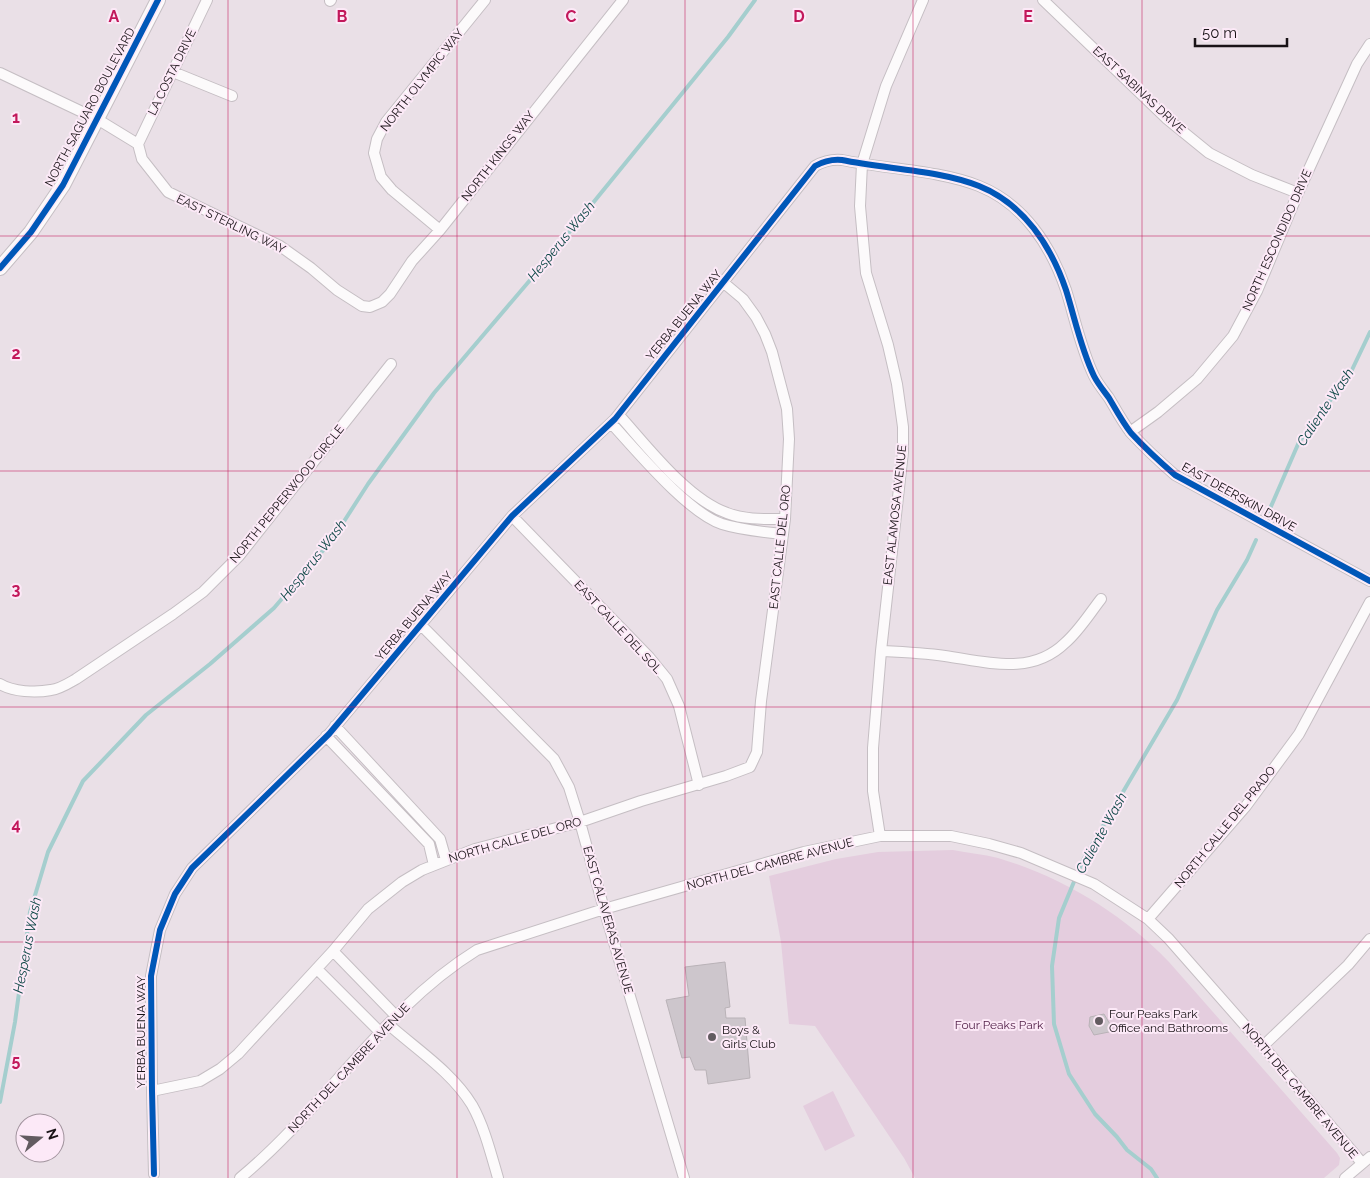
<svg xmlns="http://www.w3.org/2000/svg" width="1370" height="1178" viewBox="0 0 1370 1178" font-family="Raleway,sans-serif">
<style>
.green{fill:#e4cdde}
.lines{fill:none;stroke-linecap:round;stroke-linejoin:round}
.stream{stroke:#a5cece;stroke-width:4}
.building{fill:#cdc6cc;stroke:#b9b2b7}
.street-casing{stroke:#c5bec3;stroke-width:12}
.secondary-casing{stroke:#c5bec3;stroke-width:16}
.street{stroke:#fcfafb;stroke-width:10}
.secondary{stroke:#fcfafb;stroke-width:14}
.cycleway-casing{stroke:#fce9f7;stroke-width:9}
.cycleway{stroke:#0057b8;stroke-width:6}
.grid{fill:none;stroke:#c2185b;stroke-width:1;stroke-opacity:0.55}
.poi-dot{fill:#625b60;stroke:#fce9f7;stroke-width:2}
.labels{text-anchor:middle;dominant-baseline:central;stroke-width:4;stroke-linejoin:round;paint-order:stroke}
.street-label{font-size:12px;fill:#191317;stroke:#fce9f7}
.poi-label{font-size:12px;fill:#191317;stroke:#fce9f7;text-anchor:start}
.park-label{font-size:12px;fill:#4e1b44;stroke:#fce9f7}
.water-label{font-size:14px;font-style:italic;fill:#0d4746;stroke:#fce9f7}
.grid-label{font-size:16px;text-anchor:middle;font-weight:bold;fill:#c2185b;stroke:#fce9f7;stroke-width:4;stroke-linejoin:round;paint-order:stroke}
</style>
<rect width="100%" height="100%" fill="#eae0e7"/>
<path class="green" d="M 953,850 C 968,853 983,854 998,858 C 1062,877 1123,914 1169,962 L 1337,1153 L 1340,1158 L 1339,1165 L 1324,1178 L 915,1178 L 904,1158 L 815,1026 L 789,1024 L 781,942 L 769,876 L 836,859 L 878,852 Z
M 833,1091 L 855,1136 L 825,1151 L 803,1106 Z"/>
<g class="lines">
<path class="stream" d="M 1269,511 L 1299,442 L 1350,374 L 1370,332
M 0,1102 L 15,1022 L 30,912 L 48,852 L 83,781 L 146,715 L 210,664 L 274,608 L 332,540 L 368,484 L 434,393 L 531,279 L 728,37 L 755,0
M 1157,1178 L 1151,1169 L 1127,1150 L 1117,1137 L 1095,1114 L 1069,1074 L 1054,1024 L 1052,966 L 1059,918 L 1083,860 L 1177,700 L 1217,610 L 1247,560 L 1256,540"/>
</g>
<path class="building" d="M 725,962 L 730,1007 L 725,1008 L 726,1018 L 745,1018 L 750,1078 L 708,1084 L 706,1070 L 695,1070 L 690,1057 L 682,1058 L 666,1000 L 689,996 L 685,967 Z
M 1104,1014 L 1114,1031 L 1094,1035 L 1089,1026 L 1090,1017 Z"/>
<g class="lines">
<g class="street-casing">
<path id="street" d="M 1043,0 L 1166,118 L 1209,153 L 1252,175 L 1298,193
M 330,1 L 331,0
M 173,72 L 232,96
M 0,73 L 97,119 L 138,144 L 142,159 L 168,192 L 280,246 L 311,268 L 337,290 L 362,306 L 370,307 L 382,302 L 390,294 L 412,261 L 440,230 L 623,0
M 138,144 L 207,0
M 440,230 L 392,190 L 381,177 L 374,153 L 377,139 L 386,122 L 485,0
M 619,415 C 647,446 687,499 727,513 C 745,520 766,519 785,519
M 611,423 C 636,450 688,513 722,524 C 741,530 763,532 783,534
M 1130,432 L 1158,412 L 1197,379 L 1233,336 L 1257,291 L 1298,193 L 1357,64 L 1370,44
M 512,516 L 649,657 L 667,679 L 679,706 L 699,785
M 421,625 L 554,759 L 569,787 L 580,822 L 604,909 L 684,1178
M 881,651 C 902,652 924,653 945,656 C 987,662 1031,676 1065,643 C 1079,631 1090,613 1101,599
M 0,684 C 13,692 36,693 51,690 C 60,689 69,683 76,679 L 173,614 L 203,592 L 239,556 L 391,364
M 335,726 L 440,839 L 446,860
M 326,736 L 429,844 L 434,865
M 880,836 L 873,791 L 873,748 L 881,651 L 903,452 L 903,427 L 897,384 L 888,345 L 866,273 L 860,206 L 862,164 L 886,86 L 923,0
M 1148,919 L 1246,806 L 1299,734 L 1370,602
M 333,951 L 396,1016
M 317,969 L 380,1032
M 388,1024 C 416,1049 452,1072 472,1105 C 484,1126 491,1154 498,1178
M 1263,1046 L 1348,965 L 1370,939
M 152,1091 L 200,1081 L 220,1069 L 238,1054 L 333,951 L 368,909 L 402,882 L 422,870 L 475,849 L 580,822 L 641,801 L 726,776 L 750,767 L 757,752 L 761,701 L 785,519 L 789,439 L 787,409 L 772,352 L 765,334 L 756,317 L 743,299 L 724,283
M 154,1174 L 152,1091 L 151,976 L 160,930 L 175,894 L 192,868 L 329,734 L 512,516 L 615,419 L 815,166 C 824,161 832,159 842,160 C 885,169 939,170 979,186 C 1024,204 1051,246 1066,290 C 1075,319 1081,349 1094,376 C 1098,384 1104,391 1109,398 C 1116,410 1123,423 1131,433 C 1145,448 1160,462 1175,475 L 1370,581
M 240,1178 C 325,1108 383,1008 477,950 L 604,909 L 804,852 L 880,836 L 951,836 L 989,844 L 1021,853 L 1094,884 L 1148,919 L 1168,938 L 1263,1046 L 1362,1163
M 1345,1178 L 1370,1157"/>
</g>
<g class="secondary-casing">
<path id="secondary" d="M 0,268 L 31,232 L 63,185 L 158,0"/>
</g>
<use href="#street" class="street"/>
<use href="#secondary" class="secondary"/>
<g class="cycleway-casing">
<path id="cycleway" d="M 0,268 L 31,232 L 63,185 L 158,0
M 154,1174 L 152,1091 L 151,976 L 160,930 L 175,894 L 192,868 L 329,734 L 512,516 L 615,419 L 815,166 C 824,161 832,159 842,160 C 885,169 939,170 979,186 C 1024,204 1051,246 1066,290 C 1075,319 1081,349 1094,376 C 1098,384 1104,391 1109,398 C 1116,410 1123,423 1131,433 C 1145,448 1160,462 1175,475 L 1370,581"/>
</g>
<use href="#cycleway" class="cycleway"/>
</g>
<path class="grid" d="M 228,0 L 228,1178M 457,0 L 457,1178M 685,0 L 685,1178M 913,0 L 913,1178M 1142,0 L 1142,1178M 0,236 L 1370,236M 0,471 L 1370,471M 0,707 L 1370,707M 0,942 L 1370,942"/>
<g class="poi-dot">
<circle cx="1099" cy="1021" r="5"/>
<circle cx="712" cy="1037" r="5"/>
</g>
<g class="labels">
<g class="street-label">
<text transform="translate(172 72) rotate(-64)">LA COSTA DRIVE</text>
<text transform="translate(422 80) rotate(-52)">NORTH OLYMPIC WAY</text>
<text transform="translate(1139 90) rotate(43)">EAST SABINAS DRIVE</text>
<text transform="translate(90 107) rotate(-62)">NORTH SAGUARO BOULEVARD</text>
<text transform="translate(498 156) rotate(-52)">NORTH KINGS WAY</text>
<text transform="translate(231 224) rotate(26)">EAST STERLING WAY</text>
<text transform="translate(1277 240) rotate(-66)">NORTH ESCONDIDO DRIVE</text>
<text transform="translate(684 315) rotate(-51)">YERBA BUENA WAY</text>
<text transform="translate(287 494) rotate(-51)">NORTH PEPPERWOOD CIRCLE</text>
<text transform="translate(1239 497) rotate(29)">EAST DEERSKIN DRIVE</text>
<text transform="translate(895 515) rotate(-84)">EAST ALAMOSA AVENUE</text>
<text transform="translate(780 547) rotate(-84)">EAST CALLE DEL ORO</text>
<text transform="translate(414 616) rotate(-50)">YERBA BUENA WAY</text>
<text transform="translate(618 627) rotate(47)">EAST CALLE DEL SOL</text>
<text transform="translate(1225 827) rotate(-51)">NORTH CALLE DEL PRADO</text>
<text transform="translate(515 840) rotate(-16)">NORTH CALLE DEL ORO</text>
<text transform="translate(770 864) rotate(-15)">NORTH DEL CAMBRE AVENUE</text>
<text transform="translate(608 920) rotate(74)">EAST CALAVERAS AVENUE</text>
<text transform="translate(141 1032) rotate(-90)">YERBA BUENA WAY</text>
<text transform="translate(349 1068) rotate(-47)">NORTH DEL CAMBRE AVENUE</text>
<text transform="translate(1300 1091) rotate(50)">NORTH DEL CAMBRE AVENUE</text>
</g>
<g class="poi-label">
<text x="1109" y="1014">Four Peaks Park<tspan x="1109" dy="14">Office and Bathrooms</tspan></text>
<text x="722" y="1030">Boys &amp;<tspan x="722" dy="14">Girls Club</tspan></text>
</g>
<g class="park-label">
<text x="999" y="1025">Four Peaks Park</text>
</g>
<g class="water-label">
<text transform="translate(561 241) rotate(-51)">Hesperus Wash</text>
<text transform="translate(1325 407) rotate(-56)">Caliente Wash</text>
<text transform="translate(313 560) rotate(-52)">Hesperus Wash</text>
<text transform="translate(1101 833) rotate(-61)">Caliente Wash</text>
<text transform="translate(27 945) rotate(-79)">Hesperus Wash</text>
</g>
</g>
<g class="grid-label">
<text x="114" y="22">A</text>
<text x="342" y="22">B</text>
<text x="571" y="22">C</text>
<text x="799" y="22">D</text>
<text x="1028" y="22">E</text>
<text x="16" y="123">1</text>
<text x="16" y="359">2</text>
<text x="16" y="595">3</text>
<text x="16" y="830">4</text>
<text x="16" y="1066">5</text>
</g>
<g transform="translate(40 1138) rotate(72)"><circle r="24" fill="#fce9f7" stroke="#a1939d"/>
<path d="M0-4L9 19L0 12L-9 19Z" fill="#625b60"/>
<text y="-8" font-size="14" font-weight="bold" text-anchor="middle" fill="#191317">N</text>
</g>
<path d="M1195 38v8h92v-8" fill="none" stroke="#191317" stroke-width="2.5"/>
<text x="1202" y="38" font-size="15" fill="#191317" stroke="#fce9f7" stroke-width="4" paint-order="stroke">50 m</text>
</svg>
